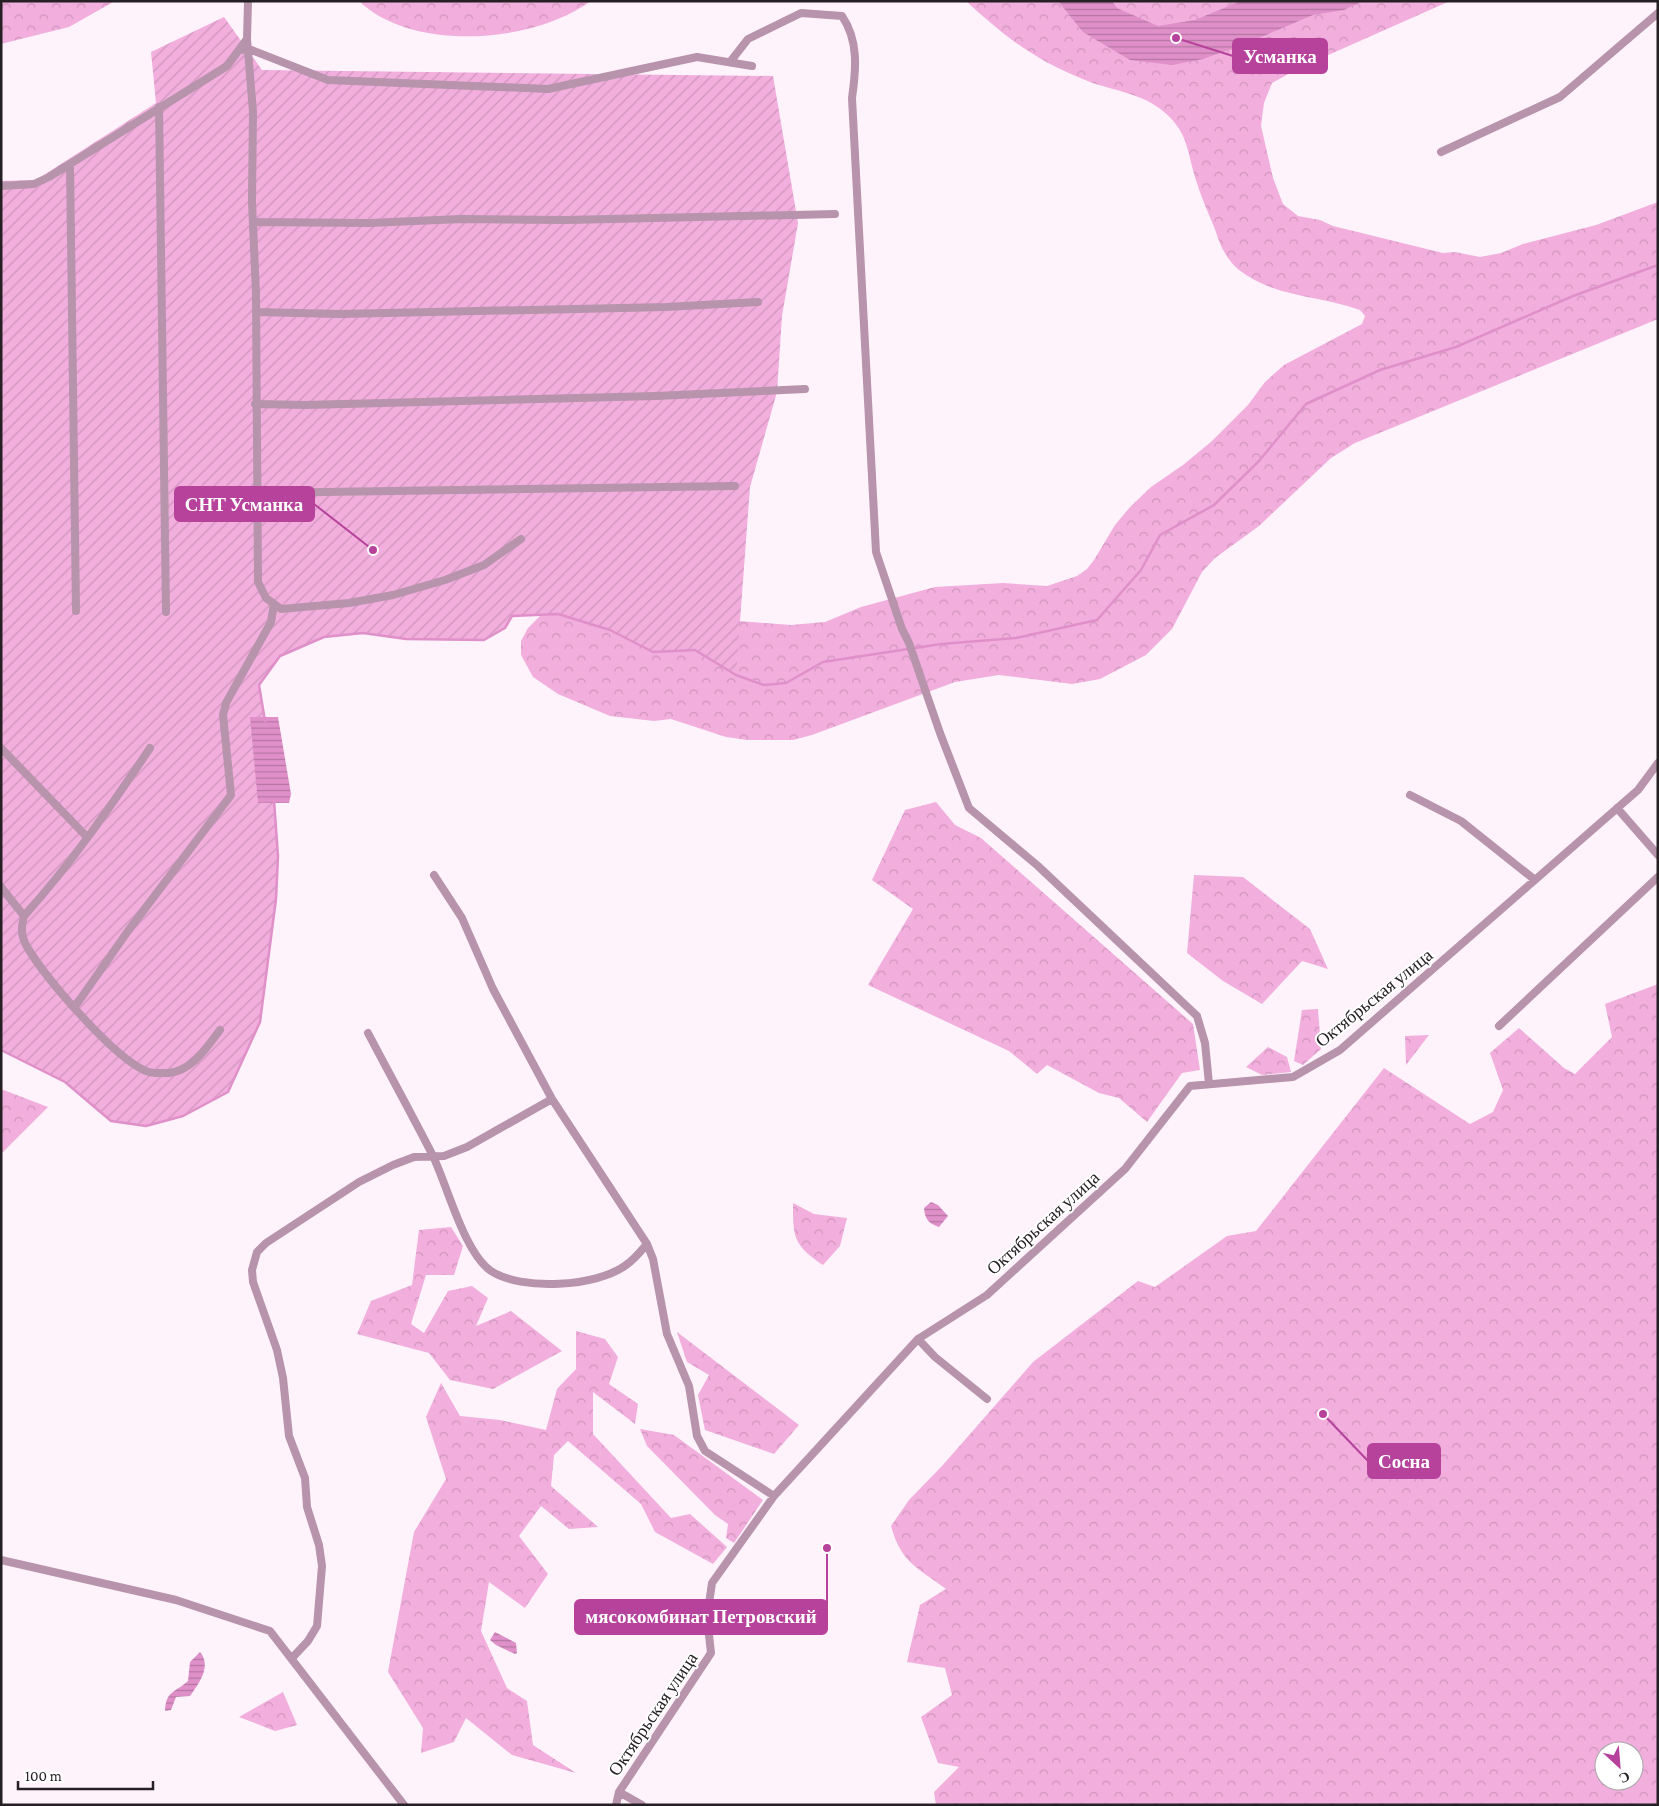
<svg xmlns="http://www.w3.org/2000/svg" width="1659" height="1806" viewBox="0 0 1659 1806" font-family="'Crimson Pro',serif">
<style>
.forest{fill:url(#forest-crowns);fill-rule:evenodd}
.garden{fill:url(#garden-furrows)}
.water{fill:url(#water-rules)}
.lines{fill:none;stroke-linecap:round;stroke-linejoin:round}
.stream{stroke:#e090c9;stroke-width:2.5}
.minor{stroke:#b793ac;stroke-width:8}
.labels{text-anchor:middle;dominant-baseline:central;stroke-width:4;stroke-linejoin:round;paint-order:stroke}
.street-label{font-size:18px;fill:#242023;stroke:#fff}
.leader{fill:none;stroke:#b6429b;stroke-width:2}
.callout-dot{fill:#b6429b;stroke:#fff;stroke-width:2}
.callout{fill:#b6429b;stroke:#b6429b;stroke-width:2}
.callout-label{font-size:19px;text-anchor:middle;font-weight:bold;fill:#fff}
</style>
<defs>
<pattern id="forest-crowns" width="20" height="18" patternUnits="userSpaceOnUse" patternTransform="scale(1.25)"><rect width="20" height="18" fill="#f2aedd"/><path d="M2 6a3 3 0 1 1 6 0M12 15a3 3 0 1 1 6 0" fill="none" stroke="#cf95bd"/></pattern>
<pattern id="garden-furrows" width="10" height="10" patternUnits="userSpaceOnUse" patternTransform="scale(1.25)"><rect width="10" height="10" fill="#f2aedd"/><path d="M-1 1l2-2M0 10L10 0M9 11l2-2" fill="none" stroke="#cf95bd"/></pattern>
<pattern id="water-rules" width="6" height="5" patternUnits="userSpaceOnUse" patternTransform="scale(1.25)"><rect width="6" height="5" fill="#e090c9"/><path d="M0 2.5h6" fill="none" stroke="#b575a3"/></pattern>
</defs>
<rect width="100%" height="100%" fill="#fff3fb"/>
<path class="forest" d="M 1,1 L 115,1 L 69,27 L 1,44 Z
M 359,1 L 591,1 C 534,43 413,53 359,1 Z
M 966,1 L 1450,1 L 1299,68 L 1272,83 L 1264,103 L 1261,126 L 1273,178 L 1283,204 L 1298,216 L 1320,220 L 1333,226 L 1443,253 L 1455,252 L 1480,257 L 1501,253 L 1523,244 L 1596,225 L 1658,202 L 1658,319 L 1355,443 L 1331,458 L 1259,526 L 1215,558 L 1202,572 L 1172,629 L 1146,655 L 1100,679 L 1072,684 L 999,675 L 955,682 L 812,735 L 793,740 L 747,740 L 726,737 L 671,719 L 654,721 L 610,716 L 558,694 L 533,677 L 521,655 L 521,641 L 528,628 L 541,615 L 556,607 L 791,625 L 825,622 L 861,607 L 935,587 L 1003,583 L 1047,586 L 1077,576 L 1087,569 L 1094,560 L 1115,525 L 1130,507 L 1151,487 L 1183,465 L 1212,441 L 1248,405 L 1265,382 L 1284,365 L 1362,324 L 1365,316 L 1360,310 C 1320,295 1275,298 1239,270 C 1227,260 1220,246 1216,232 C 1210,216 1202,200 1197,183 C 1186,151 1190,131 1159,108 C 1137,92 1109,90 1085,80 C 1035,60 1005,37 966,1 Z
M 936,802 L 955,825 L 981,838 L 1193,1024 L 1200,1070 L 1182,1073 L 1147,1122 L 1119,1098 L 1099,1093 L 1047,1065 L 1037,1074 L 1009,1051 L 868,985 L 913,909 L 872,880 L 905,810 Z
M 1194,875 L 1243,877 L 1310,929 L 1328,969 L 1302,961 L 1262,1004 L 1223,981 L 1187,953 Z
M 1658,984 L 1658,1805 L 936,1805 L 934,1792 L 959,1767 L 938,1763 L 921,1717 L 952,1695 L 945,1668 L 907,1662 L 920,1605 L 946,1589 C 918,1568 901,1563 891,1526 L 909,1500 L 942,1466 L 1033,1362 L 1138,1281 L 1155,1287 L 1227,1236 L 1256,1231 L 1384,1068 L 1470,1124 L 1493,1112 L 1503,1090 L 1490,1053 L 1519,1028 L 1564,1068 L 1575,1074 L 1612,1037 L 1605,1004 ZM 1604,1751 L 1634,1751 L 1634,1781 L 1604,1781 Z
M 1318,1009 L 1321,1049 L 1303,1065 L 1294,1061 L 1302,1010 Z
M 1429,1035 L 1406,1065 L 1405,1036 Z
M 1268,1047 L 1287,1057 L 1291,1072 L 1262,1075 L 1246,1067 Z
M 1,1089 L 48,1107 L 1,1154 Z
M 793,1203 L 814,1214 L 847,1218 L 840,1246 L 823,1265 C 793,1245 793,1237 793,1203 Z
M 451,1227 L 463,1246 L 454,1275 L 426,1275 L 411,1324 L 424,1333 L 448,1291 L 472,1286 L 488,1298 L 476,1326 L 511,1311 L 562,1351 L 493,1389 L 450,1380 L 429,1353 L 357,1334 L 371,1301 L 412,1285 L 419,1230 Z
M 576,1331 L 605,1339 L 618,1357 L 609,1384 L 638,1404 L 635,1424 L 593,1392 L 593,1434 L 671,1518 L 690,1514 L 727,1547 L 713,1564 L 655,1532 L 641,1504 L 568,1441 L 554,1455 L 551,1486 L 598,1527 L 569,1529 L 541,1506 L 519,1536 L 548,1574 L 525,1608 L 489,1582 L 481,1631 L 507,1688 L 527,1701 L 533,1745 L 576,1773 L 512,1755 L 466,1718 L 454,1742 L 421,1753 L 423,1728 L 388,1672 L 414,1532 L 446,1479 L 426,1417 L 441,1383 L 460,1416 L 500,1420 L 546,1430 L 557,1389 L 576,1369 Z
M 677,1332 L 799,1425 L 774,1454 L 705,1430 L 698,1395 L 709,1375 L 687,1362 Z
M 640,1429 L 674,1435 L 763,1500 L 734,1543 L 726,1538 L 728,1524 L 715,1515 L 647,1446 Z
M 283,1692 L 297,1725 L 275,1731 L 239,1717 Z"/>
<path class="garden" d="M 224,17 L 262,70 L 773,76 L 798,223 L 782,316 L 777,392 L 750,487 L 736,675 L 695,650 L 653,652 L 610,630 L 558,614 L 512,616 L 505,628 L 484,640 L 406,639 L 363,633 L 324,637 L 280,656 L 259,685 L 269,739 L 274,799 L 278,856 L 276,899 L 260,1022 L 228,1092 L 183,1116 L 146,1126 L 111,1121 L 65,1082 L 1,1050 L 1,181 L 36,180 L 156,103 L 151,52 Z"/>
<path class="water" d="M 1058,1 L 1112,1 L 1117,8 L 1158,26 L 1195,20 L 1241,1 L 1363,1 L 1344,10 L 1313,15 L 1245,44 L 1203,59 L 1172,65 L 1130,60 L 1083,32 Z
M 250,717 L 278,717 L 291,794 L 289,803 L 258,803 Z
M 931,1202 L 938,1205 L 948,1216 L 939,1227 C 928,1223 925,1219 924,1208 Z
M 495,1632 L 516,1643 L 517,1653 L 515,1654 L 496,1645 L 490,1640 Z
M 200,1652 C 212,1666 199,1683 190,1696 L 176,1697 L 171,1710 L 165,1711 C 166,1690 175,1693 188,1681 L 190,1662 Z"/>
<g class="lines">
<path class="stream" d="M 265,721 L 259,685 L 280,656 L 324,637 L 363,633 L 406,639 L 484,640 L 505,628 L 512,616 L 558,614 L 610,630 L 653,652 L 695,650 L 736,675 L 764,685 L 786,683 L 823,662 L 941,644 L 1016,638 L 1097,620 L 1141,570 L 1160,535 L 1214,505 L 1259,461 L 1306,404 L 1380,370 L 1456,347 L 1573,296 L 1658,265
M 1,1050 L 65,1082 L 111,1121 L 146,1126 L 183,1116 L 228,1092 L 260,1022 L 276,899 L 278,856 L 274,800"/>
<path class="minor" d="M 247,39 L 253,112 L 252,201 L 256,294 L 258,582 L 266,598 L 281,609 L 349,603 L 393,595 L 445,580 L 484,565 L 521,539
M 240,50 L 249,49 L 328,80 L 548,89 L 697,57 L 752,66
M 730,62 L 748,39 L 801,13 L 842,16 C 859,41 856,70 852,98 L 876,552 L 902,629 L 909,643 L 940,733 L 969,808 L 1038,866 L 1197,1016 L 1205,1043 L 1209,1084
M 159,107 L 166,612
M 1441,152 L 1560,97 L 1658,13
M 70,164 L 76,611
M 1,186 L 34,184 L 49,177 L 227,66 L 247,39 L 248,1
M 253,222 L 369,223 L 461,219 L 566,220 L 835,214
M 256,312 L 340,314 L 666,307 L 758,302
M 255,404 L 305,405 L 656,396 L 805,389
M 257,493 L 735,486
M 1,748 L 87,837
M 1410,795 L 1461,821 L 1535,880
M 1617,808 L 1658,855
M 434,875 L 462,918 L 493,989 L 552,1099 L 647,1244 L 653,1259 L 667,1334 L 689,1386 L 697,1436 L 705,1451 L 774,1496
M 1,887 L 24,916 C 21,927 21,935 26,945 C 44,977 114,1058 146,1071 C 152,1074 163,1073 169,1073 C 193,1070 207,1047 220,1030
M 24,916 C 71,864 111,806 150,748
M 74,1008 L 128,931 L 231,795 L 223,715 L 226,703 L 271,622 L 274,604
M 1499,1026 L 1658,877
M 368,1033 C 389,1073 411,1113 432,1154 C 447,1184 464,1253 491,1271 C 521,1291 597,1287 626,1265 C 634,1260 641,1251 647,1244
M 918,1339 L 935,1357 L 987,1399
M 1,1560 L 176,1600 L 270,1631 L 404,1805
M 292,1658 L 308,1641 L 317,1626 L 322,1566 L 319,1545 L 307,1507 L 305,1478 L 289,1436 L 283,1378 L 277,1350 L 253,1282 L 252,1270 L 257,1252 L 266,1243 L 359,1182 L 393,1165 L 414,1157 L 444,1156 L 467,1147 L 552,1099
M 619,1792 L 642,1805
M 616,1805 L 619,1792 L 711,1653 L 707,1617 L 712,1583 L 774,1496 L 918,1339 L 987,1295 L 1125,1169 L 1190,1086 L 1293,1077 L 1340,1050 L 1638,790 L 1658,763"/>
</g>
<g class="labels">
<g class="street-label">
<text transform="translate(1374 998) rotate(-39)">Октябрьская улица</text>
<text transform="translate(1043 1223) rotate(-42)">Октябрьская улица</text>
<text transform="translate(653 1714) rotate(-56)">Октябрьская улица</text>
</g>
</g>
<path class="leader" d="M1176 38L1233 56M373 550L314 504M1323 1414L1368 1461M827 1548L827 1617"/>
<g class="callout-dot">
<circle cx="1176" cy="38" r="5"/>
<circle cx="373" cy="550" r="5"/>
<circle cx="1323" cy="1414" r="5"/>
<circle cx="827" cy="1548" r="5"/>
</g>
<g class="callout">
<rect x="1233" y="39" width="94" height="34" rx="5"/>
<rect x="175" y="487" width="139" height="34" rx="5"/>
<rect x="1368" y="1444" width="72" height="34" rx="5"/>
<rect x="575" y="1600" width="252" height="34" rx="5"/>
</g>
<g class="callout-label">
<text x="1280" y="63">Усманка</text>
<text x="244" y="511">СНТ Усманка</text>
<text x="1404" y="1468">Сосна</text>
<text x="701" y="1623">мясокомбинат Петровский</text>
</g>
<rect width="1659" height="1806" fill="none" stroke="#242023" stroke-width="5"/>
<g transform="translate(1619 1766) rotate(154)"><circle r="24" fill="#ffffff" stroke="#a7a6a7"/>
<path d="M0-4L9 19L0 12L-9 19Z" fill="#b6429b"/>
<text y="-8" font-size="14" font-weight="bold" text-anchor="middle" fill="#242023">С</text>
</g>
<path d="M18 1781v8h135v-8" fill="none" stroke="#242023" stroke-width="2.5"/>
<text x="25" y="1781" font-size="15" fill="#242023" stroke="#ffffff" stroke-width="4" paint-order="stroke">100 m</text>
</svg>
